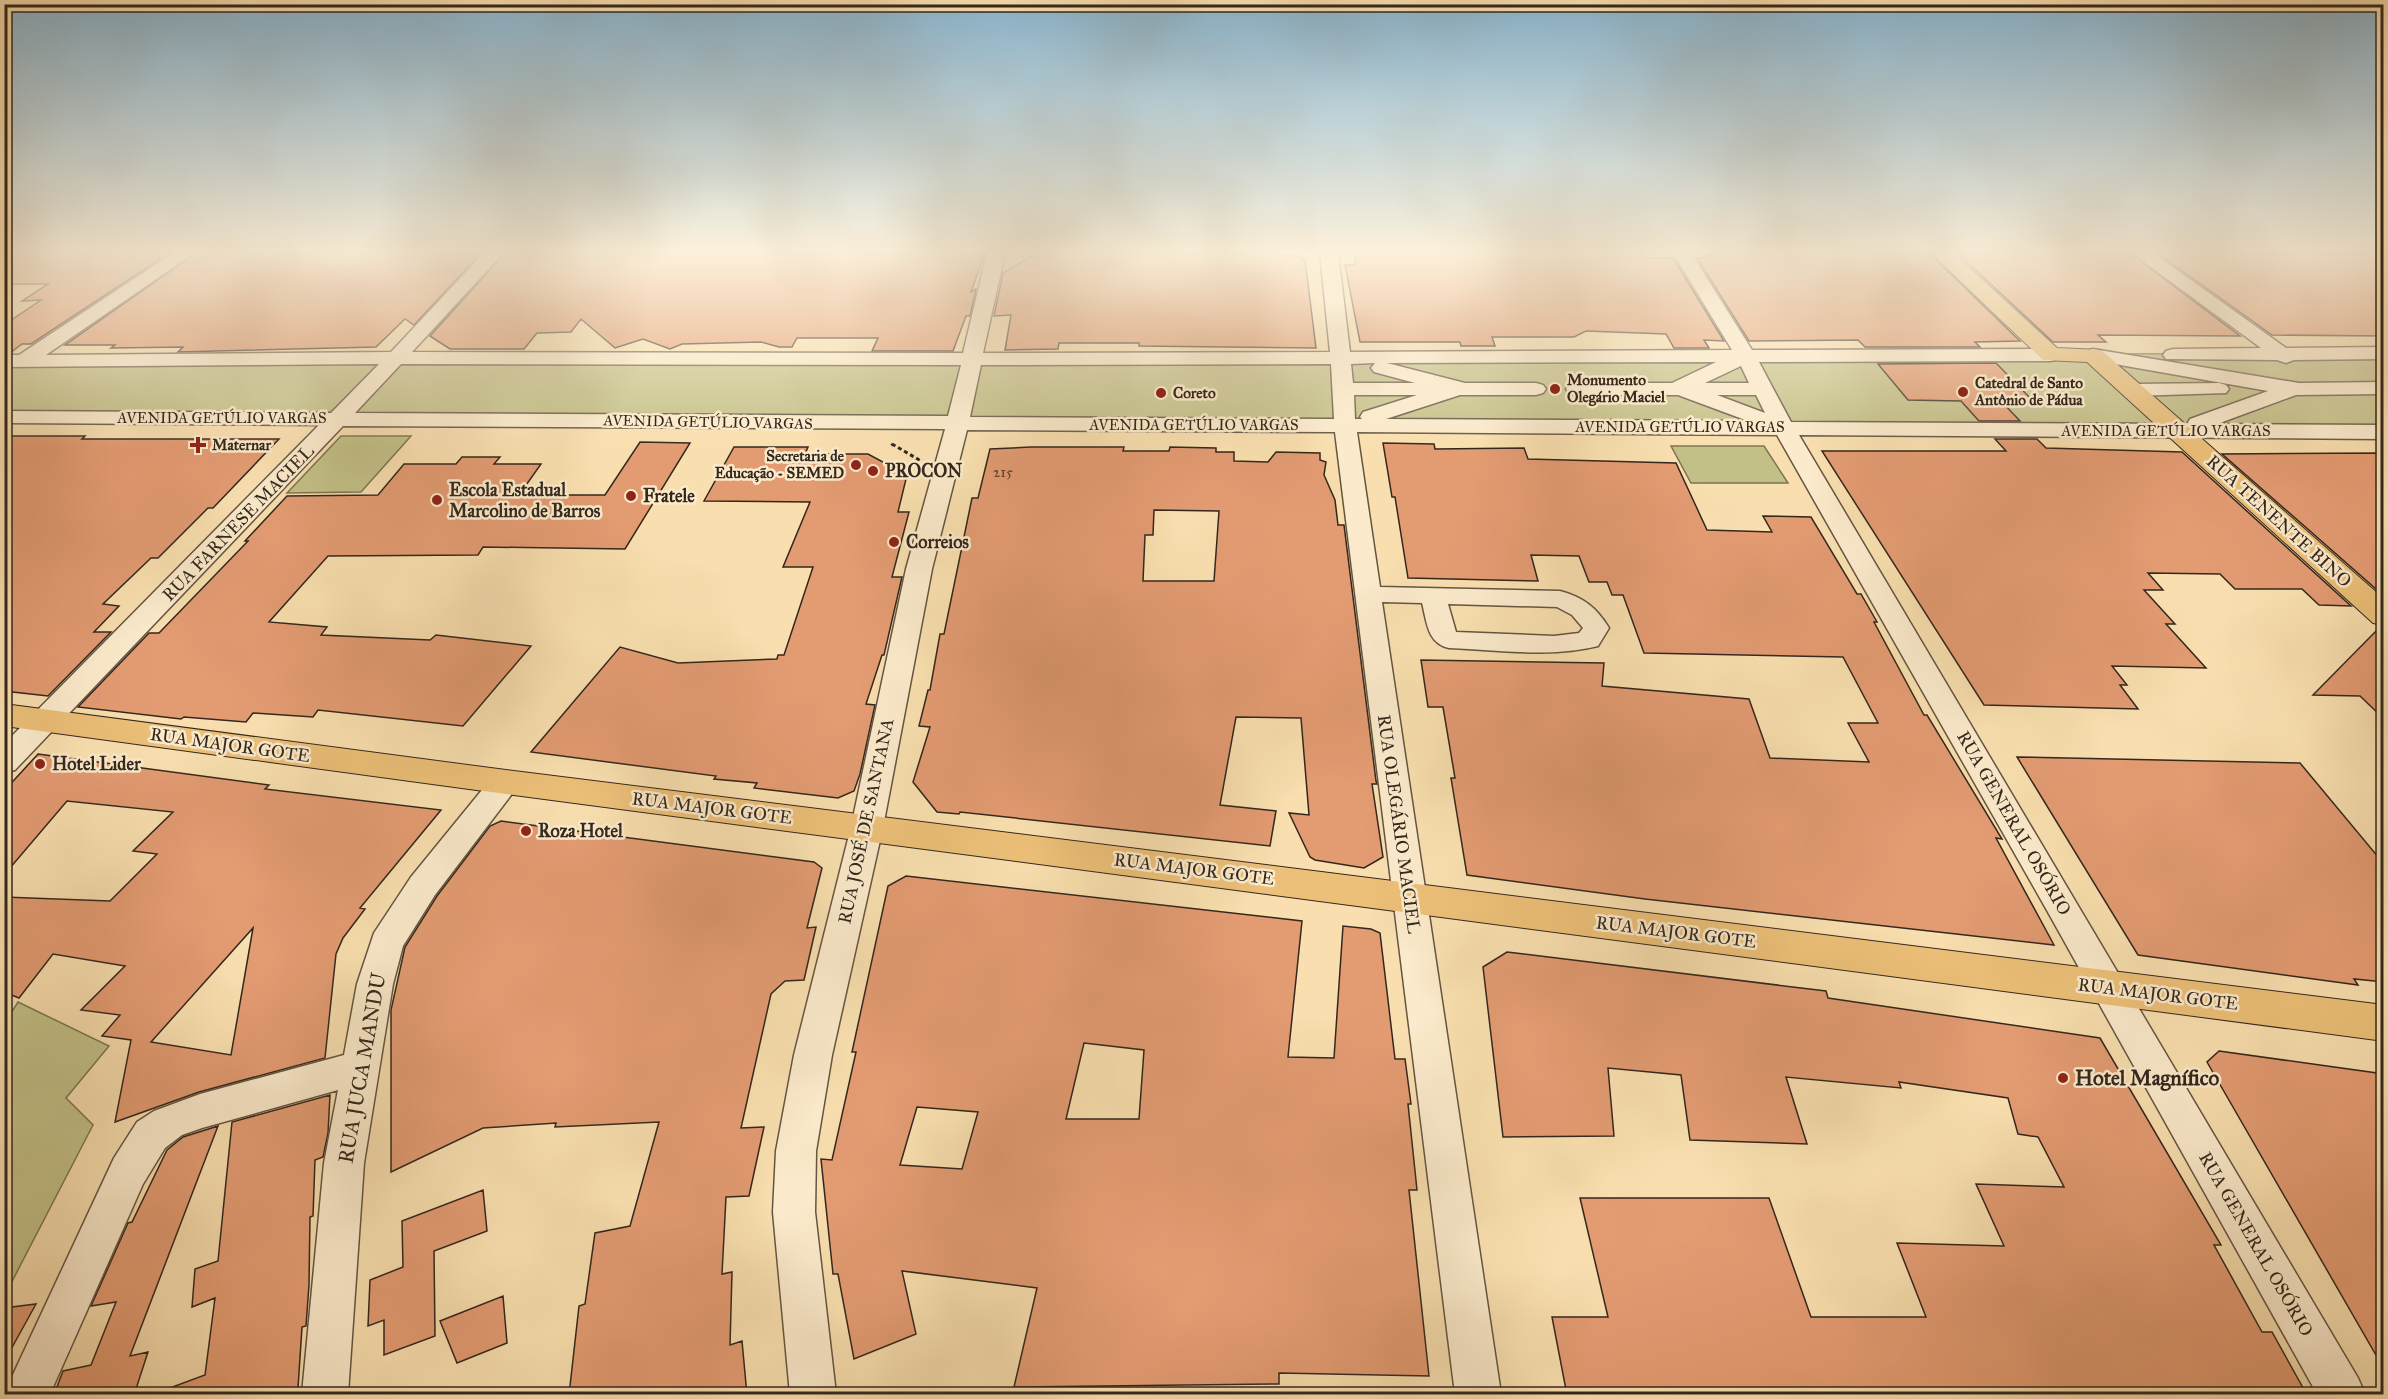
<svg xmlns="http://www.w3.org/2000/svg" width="2388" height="1399" viewBox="0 0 2388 1399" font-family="'IM FELL Great Primer',serif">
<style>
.green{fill:#c3c087;stroke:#7b7452;stroke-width:1.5}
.building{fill:#e39b72;stroke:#33271d;stroke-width:1.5;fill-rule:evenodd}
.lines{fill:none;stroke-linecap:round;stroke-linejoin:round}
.minor-casing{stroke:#645542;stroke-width:3}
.major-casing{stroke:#33271d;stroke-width:2}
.path-far1{stroke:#33271d;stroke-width:2;stroke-dasharray:3 2;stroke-linecap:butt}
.path{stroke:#33271d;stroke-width:3;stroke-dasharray:4 3;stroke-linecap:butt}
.minor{fill:#fbeacb;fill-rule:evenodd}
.major{fill:#ecc078;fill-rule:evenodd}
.poi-dot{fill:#8f2418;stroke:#fbeacb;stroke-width:2}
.labels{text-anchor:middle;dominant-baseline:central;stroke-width:5;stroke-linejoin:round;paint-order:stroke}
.far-poi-label{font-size:15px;font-weight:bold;fill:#33271d;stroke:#fbeacb;text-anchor:start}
.far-street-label{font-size:15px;fill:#33271d;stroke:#fbeacb}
.number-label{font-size:15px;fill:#5f4432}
.poi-label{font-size:18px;font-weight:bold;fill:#33271d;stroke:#fbeacb;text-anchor:start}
.street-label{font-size:18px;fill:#33271d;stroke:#fbeacb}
.near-street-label{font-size:21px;fill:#33271d;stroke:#fbeacb}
.near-poi-label{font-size:21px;font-weight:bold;fill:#33271d;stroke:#fbeacb;text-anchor:start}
</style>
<rect width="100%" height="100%" fill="#f9dfaf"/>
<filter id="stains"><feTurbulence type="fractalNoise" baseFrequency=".00333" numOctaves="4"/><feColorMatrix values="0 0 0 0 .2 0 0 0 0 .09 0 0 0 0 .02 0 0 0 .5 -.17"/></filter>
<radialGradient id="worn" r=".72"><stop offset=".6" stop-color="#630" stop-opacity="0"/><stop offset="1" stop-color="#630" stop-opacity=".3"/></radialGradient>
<path class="green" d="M 2383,353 L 2384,432 L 5,417 L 4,361 Z
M 341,436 L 411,436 L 361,492 L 287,493 Z
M 1671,446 L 1764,446 L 1788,483 L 1691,483 Z
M 18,1002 L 109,1046 L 66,1098 L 93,1125 L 5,1295 L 4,1024 Z"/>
<path class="building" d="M 4,253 L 169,253 L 31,344 L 22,344 L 10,353 L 4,353 L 4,325 L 41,300 L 22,301 L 48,284 L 4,284 Z
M 196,253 L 481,253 L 414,325 L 405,319 L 376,347 L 178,352 L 183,347 L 111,348 L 115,345 L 65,345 Z
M 505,253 L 985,253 L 971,292 L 976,289 L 970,316 L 966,316 L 953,351 L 872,351 L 878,338 L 797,338 L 792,347 L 779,347 L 761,342 L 682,344 L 670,349 L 643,339 L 615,348 L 581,319 L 571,332 L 537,333 L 524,349 L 450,349 L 430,336 Z
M 1037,253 L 1301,253 L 1302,260 L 1305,260 L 1316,348 L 1139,346 L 1139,343 L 1059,343 L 1058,349 L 1005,350 L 1011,315 L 994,316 L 1003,273 Z
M 1354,253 L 1642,253 L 1645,258 L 1673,258 L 1724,341 L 1704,340 L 1709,348 L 1674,348 L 1666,334 L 1586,331 L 1574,337 L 1492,337 L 1495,346 L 1461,346 L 1460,342 L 1360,342 L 1345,265 L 1356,265 Z
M 1710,253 L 1929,253 L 2020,341 L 1975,342 L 1980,347 L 1865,347 L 1858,340 L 1749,341 L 1697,258 L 1708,258 L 1706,255 L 1712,255 Z
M 1957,253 L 2130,253 L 2240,336 L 2098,335 L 2106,342 L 2053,342 Z
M 2157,253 L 2384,253 L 2384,336 L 2272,335 Z
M 1996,363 L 2034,402 L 2002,402 L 2020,421 L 1979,421 L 1961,401 L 1908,400 L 1878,364 Z
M 4,436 L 85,436 L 82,439 L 279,439 L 213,508 L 208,508 L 158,558 L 151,558 L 103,604 L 119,606 L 94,632 L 111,632 L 48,696 L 4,691 Z
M 1995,439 L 2037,439 L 2046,448 L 2182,452 L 2351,606 L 2319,605 L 2302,589 L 2235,589 L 2220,574 L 2148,573 L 2163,590 L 2144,590 L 2175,624 L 2166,624 L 2206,668 L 2112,666 L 2127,685 L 2120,685 L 2138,709 L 1984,705 L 1822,451 L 2006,451 Z
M 640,442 L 690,443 L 625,549 L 483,547 L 478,555 L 328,556 L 269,622 L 327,627 L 321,635 L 430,640 L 436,635 L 531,646 L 463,726 L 318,710 L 313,717 L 253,713 L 246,722 L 184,717 L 181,719 L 78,707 L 149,633 L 159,633 L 248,541 L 245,541 L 287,496 L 378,495 L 404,464 L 456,464 L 462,457 L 500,457 L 494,464 L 541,464 L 519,495 L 605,495 Z
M 1383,443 L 1434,444 L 1435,449 L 1524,448 L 1528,459 L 1676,463 L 1707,530 L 1772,532 L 1763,516 L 1811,517 L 1857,594 L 1861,594 L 1877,622 L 1874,622 L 1924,715 L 1927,715 L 2002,839 L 1996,838 L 2054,945 L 1645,899 L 1467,875 L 1451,778 L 1455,778 L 1443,707 L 1428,707 L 1421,660 L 1604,663 L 1602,686 L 1749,699 L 1770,758 L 1869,762 L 1848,723 L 1878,723 L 1843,657 L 1644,653 L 1623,595 L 1612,595 L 1607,582 L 1589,582 L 1579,556 L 1531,555 L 1538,581 L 1408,578 L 1395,497 L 1392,497 Z
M 734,447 L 808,447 L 805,454 L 868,454 L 907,475 L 898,512 L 909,512 L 892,577 L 902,577 L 884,655 L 882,655 L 866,704 L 875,705 L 860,774 L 854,791 L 838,798 L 754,788 L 757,783 L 714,779 L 716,776 L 531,752 L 620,647 L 678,663 L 777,659 L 778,655 L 784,655 L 813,567 L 783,567 L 810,502 L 704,501 Z
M 1031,447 L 1124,447 L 1123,451 L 1169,451 L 1170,447 L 1216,448 L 1216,452 L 1234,452 L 1234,461 L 1268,462 L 1276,452 L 1320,453 L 1320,460 L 1326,462 L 1324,475 L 1335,500 L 1338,525 L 1344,525 L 1376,781 L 1377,784 L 1372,784 L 1383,857 L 1364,868 L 1315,860 L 1310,857 L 1289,813 L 1309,815 L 1301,718 L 1236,717 L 1220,805 L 1276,811 L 1270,846 L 960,812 L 959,814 L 937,812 L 913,782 L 930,727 L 919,726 L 928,690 L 930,690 L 940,634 L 944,634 L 972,498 L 978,498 L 990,449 ZM 1154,510 L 1219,511 L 1214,581 L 1143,581 L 1145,535 L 1153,535 Z
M 2384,453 L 2384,596 L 2222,454 Z
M 2380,627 L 2384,627 L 2384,719 L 2360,696 L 2313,695 Z
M 38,754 L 269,785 L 265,789 L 441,810 L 360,908 L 365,909 L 343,938 L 336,954 L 325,1058 L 199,1092 L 115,1122 L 131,1040 L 102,1036 L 120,1015 L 81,1010 L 125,966 L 53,954 L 19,998 L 4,992 L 4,897 L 110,901 L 157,854 L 133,851 L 173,812 L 67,801 L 4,875 L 4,791 ZM 253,928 L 231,1055 L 151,1042 Z
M 2017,757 L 2300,763 L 2384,864 L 2384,982 L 2354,979 L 2358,985 L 2138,955 Z
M 501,821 L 814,862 L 822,868 L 807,928 L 816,927 L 804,980 L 785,981 L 771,994 L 741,1128 L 764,1127 L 749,1196 L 726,1197 L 722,1274 L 732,1272 L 730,1345 L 742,1341 L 747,1395 L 569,1395 L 579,1306 L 585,1304 L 595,1233 L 630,1226 L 659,1122 L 555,1127 L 556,1123 L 483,1128 L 391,1172 L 391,1010 L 405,947 L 437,896 L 490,826 Z
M 906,876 L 1302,921 L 1288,1057 L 1334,1058 L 1343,926 L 1371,929 L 1380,933 L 1395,1059 L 1405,1059 L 1411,1104 L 1408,1104 L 1417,1190 L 1409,1190 L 1429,1376 L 1279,1373 L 1279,1384 L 1014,1387 L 1037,1288 L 902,1271 L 916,1334 L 854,1359 L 838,1274 L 833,1274 L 821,1159 L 832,1160 L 856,1052 L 852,1052 L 888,886 ZM 1084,1043 L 1144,1050 L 1139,1119 L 1066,1119 ZM 917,1107 L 978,1112 L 962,1169 L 900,1165 Z
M 1507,952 L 1826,991 L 1828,998 L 2100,1038 L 2221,1245 L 2214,1245 L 2262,1332 L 2272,1332 L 2307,1395 L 1567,1395 L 1552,1317 L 1608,1317 L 1580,1198 L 1769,1198 L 1811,1317 L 1926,1317 L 1897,1243 L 2004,1246 L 1976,1184 L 2064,1187 L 2038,1137 L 2018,1134 L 2008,1098 L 1899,1082 L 1901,1088 L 1786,1077 L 1807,1144 L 1690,1140 L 1681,1075 L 1608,1068 L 1614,1136 L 1503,1137 L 1483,967 Z
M 2219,1051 L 2384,1074 L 2384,1369 L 2207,1062 Z
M 330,1095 L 328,1133 L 323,1157 L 315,1160 L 313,1216 L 310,1217 L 309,1285 L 306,1326 L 302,1327 L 298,1388 L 282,1395 L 160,1395 L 159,1392 L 205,1375 L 215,1298 L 192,1307 L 195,1269 L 218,1261 L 232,1122 Z
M 218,1126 L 130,1356 L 148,1352 L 134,1395 L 54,1395 L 63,1371 L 91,1365 L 116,1302 L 91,1306 L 128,1223 L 132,1222 L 167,1150 L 183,1137 Z
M 483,1190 L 487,1231 L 434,1251 L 435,1336 L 384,1355 L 384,1320 L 368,1326 L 370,1280 L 403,1267 L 402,1221 Z
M 503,1296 L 507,1343 L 457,1363 L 440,1321 Z
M 36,1304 L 4,1362 L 4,1308 Z"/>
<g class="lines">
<g class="minor-casing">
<path id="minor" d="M 173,253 L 194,253 L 46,355 L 391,352 L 484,253 L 503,253 L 412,352 L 963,353 L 987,253 L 1005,253 L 983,353 L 1330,352 L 1320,253 L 1338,253 L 1350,352 L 1732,350 L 1673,253 L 1691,253 L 1752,350 L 2051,349 L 2058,351 L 2061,355 L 2058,359 L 2051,361 L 1759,362 L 1791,422 L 2187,424 L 2190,419 L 2268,391 L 2086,359 L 2083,355 L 2086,351 L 2093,349 L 2299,383 L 2384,382 L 2384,394 L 2296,395 L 2217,424 L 2384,425 L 2384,439 L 1799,435 L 2358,1378 L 2365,1394 L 2317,1394 L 2049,914 L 1777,435 L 1357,432 L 1380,587 L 1560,591 C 1583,597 1597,608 1609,628 L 1598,646 C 1550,658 1498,650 1449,648 C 1427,643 1427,622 1422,603 L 1382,602 L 1501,1394 L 1455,1394 L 1335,432 L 967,430 L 932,569 L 883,827 L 832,1055 L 816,1151 L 815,1212 L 836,1394 L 790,1394 L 773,1212 L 776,1151 L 794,1055 L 851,827 L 906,569 L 945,429 L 343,426 L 15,770 L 4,773 L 4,744 L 319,425 L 4,423 L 4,411 L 331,413 L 379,364 L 4,367 L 4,355 L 19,355 ZM 1716,362 L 1672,383 L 1576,383 L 1569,385 L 1566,389 L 1569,393 L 1576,395 L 1678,395 L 1748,421 L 1386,419 L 1460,395 L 1536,395 L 1543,393 L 1546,389 L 1543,385 L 1536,383 L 1465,383 L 1387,363 ZM 1375,363 L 1371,368 L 1374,372 L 1415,383 L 1353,383 L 1351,364 ZM 401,364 L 961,365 L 948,416 L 355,413 ZM 1331,364 L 1334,419 L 970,417 L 981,365 ZM 1741,366 L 1749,383 L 1705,383 ZM 1354,395 L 1417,395 L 1363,412 L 1360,417 L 1362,419 L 1355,419 ZM 1717,395 L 1756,395 L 1765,413 ZM 1448,604 L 1557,607 L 1572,615 L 1583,628 L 1579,633 L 1554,636 L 1456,632 Z
M 2132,253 L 2153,253 L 2286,348 L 2384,347 L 2384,359 L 2294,360 L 2286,363 L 2277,360 L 2166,359 L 2163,355 L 2166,351 L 2173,349 L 2261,348 Z
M 2219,383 L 2226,385 L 2229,389 L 2226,393 L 2134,396 L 2127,394 L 2124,390 L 2127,386 L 2134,384 Z
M 506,771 L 517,774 L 521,782 L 435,895 L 403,946 L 393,984 L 364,1163 L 348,1394 L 302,1394 L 324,1163 L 338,1090 L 202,1128 L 182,1135 L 165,1148 L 143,1184 L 50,1394 L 4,1394 L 114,1158 L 137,1122 L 154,1111 L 200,1094 L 344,1055 L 357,984 L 374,933 L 411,877 L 495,774 Z"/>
</g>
<g class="major-casing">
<path id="major" d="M 1931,253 L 1953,253 L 2057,348 L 2101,350 L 2384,599 L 2384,625 L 2373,623 L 2087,362 L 2043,360 Z
M 4,704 L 506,770 L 2384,1005 L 2384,1041 L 506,794 L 4,726 Z"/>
</g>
<path class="path-far1" d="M 891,444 L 894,446"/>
<path class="path" d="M 892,444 L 921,461"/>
<use href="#minor" class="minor"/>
<use href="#major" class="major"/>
</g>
<linearGradient id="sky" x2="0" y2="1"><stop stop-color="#8ab7d2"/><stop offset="0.56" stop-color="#fcf1db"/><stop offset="1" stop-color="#fcf1db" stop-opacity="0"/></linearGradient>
<rect width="2388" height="449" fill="url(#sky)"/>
<g class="poi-dot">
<circle cx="1555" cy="389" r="6"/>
<circle cx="1963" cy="392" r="6"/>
<circle cx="1161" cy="393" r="6"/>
<path d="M195 436h6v6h6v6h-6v6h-6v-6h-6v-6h6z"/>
<circle cx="856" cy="465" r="6"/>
<circle cx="873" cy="471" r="6"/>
<circle cx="631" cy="496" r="6"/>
<circle cx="437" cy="500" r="6"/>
<circle cx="894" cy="542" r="6"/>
<circle cx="40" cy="764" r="6"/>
<circle cx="526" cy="831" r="6"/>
<circle cx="2063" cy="1078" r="6"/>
</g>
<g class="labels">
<g class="far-poi-label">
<text x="1567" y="380">Monumento<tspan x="1567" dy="17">Olegário Maciel</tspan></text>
<text x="1975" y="383">Catedral de Santo<tspan x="1975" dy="17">Antônio de Pádua</tspan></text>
<text x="1173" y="393">Coreto</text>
<text x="212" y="445">Maternar</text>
<text x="844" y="456" text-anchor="end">Secretaria de<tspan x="844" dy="17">Educação - SEMED</tspan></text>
</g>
<g class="far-street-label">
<text x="222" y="418">AVENIDA GETÚLIO VARGAS</text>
<text transform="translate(708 422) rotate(1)">AVENIDA GETÚLIO VARGAS</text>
<text x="1194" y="425">AVENIDA GETÚLIO VARGAS</text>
<text x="1680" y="427">AVENIDA GETÚLIO VARGAS</text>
<text x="2166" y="431">AVENIDA GETÚLIO VARGAS</text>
</g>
<g class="number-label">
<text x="1003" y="472">215</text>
</g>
<g class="poi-label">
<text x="885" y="471">PROCON</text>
<text x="449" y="490">Escola Estadual<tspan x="449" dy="21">Marcolino de Barros</tspan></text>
<text x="643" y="496">Fratele</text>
<text x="906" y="542">Correios</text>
<text x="52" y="764">Hotel Lider</text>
<text x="538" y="831">Roza Hotel</text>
</g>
<g class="street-label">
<text transform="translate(2279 521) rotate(42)">RUA TENENTE BINO</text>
<text transform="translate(238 523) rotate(-46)">RUA FARNESE MACIEL</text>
<text transform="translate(230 745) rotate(8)">RUA MAJOR GOTE</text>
<text transform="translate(712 808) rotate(7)">RUA MAJOR GOTE</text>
<text transform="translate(866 821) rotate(-78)">RUA JOSÉ DE SANTANA</text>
<text transform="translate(2014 823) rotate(60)">RUA GENERAL OSÓRIO</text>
<text transform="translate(1399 824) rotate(82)">RUA OLEGÁRIO MACIEL</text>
<text transform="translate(1194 869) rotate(7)">RUA MAJOR GOTE</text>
<text transform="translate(1676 932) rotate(7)">RUA MAJOR GOTE</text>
<text transform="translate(2158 994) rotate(7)">RUA MAJOR GOTE</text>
<text transform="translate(2256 1244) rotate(60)">RUA GENERAL OSÓRIO</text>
</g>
<g class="near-street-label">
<text transform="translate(362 1068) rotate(-80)">RUA JUCA MANDU</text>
</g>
<g class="near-poi-label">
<text x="2075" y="1078">Hotel Magnífico</text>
</g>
</g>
<rect width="2388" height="1399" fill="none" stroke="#f9dfaf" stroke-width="24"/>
<rect x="6" y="6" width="2376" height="1387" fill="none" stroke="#33271d" stroke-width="3"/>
<rect x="12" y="12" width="2364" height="1375" fill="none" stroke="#33271d" stroke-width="1.5"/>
<rect width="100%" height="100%" filter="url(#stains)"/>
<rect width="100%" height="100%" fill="url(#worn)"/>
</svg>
